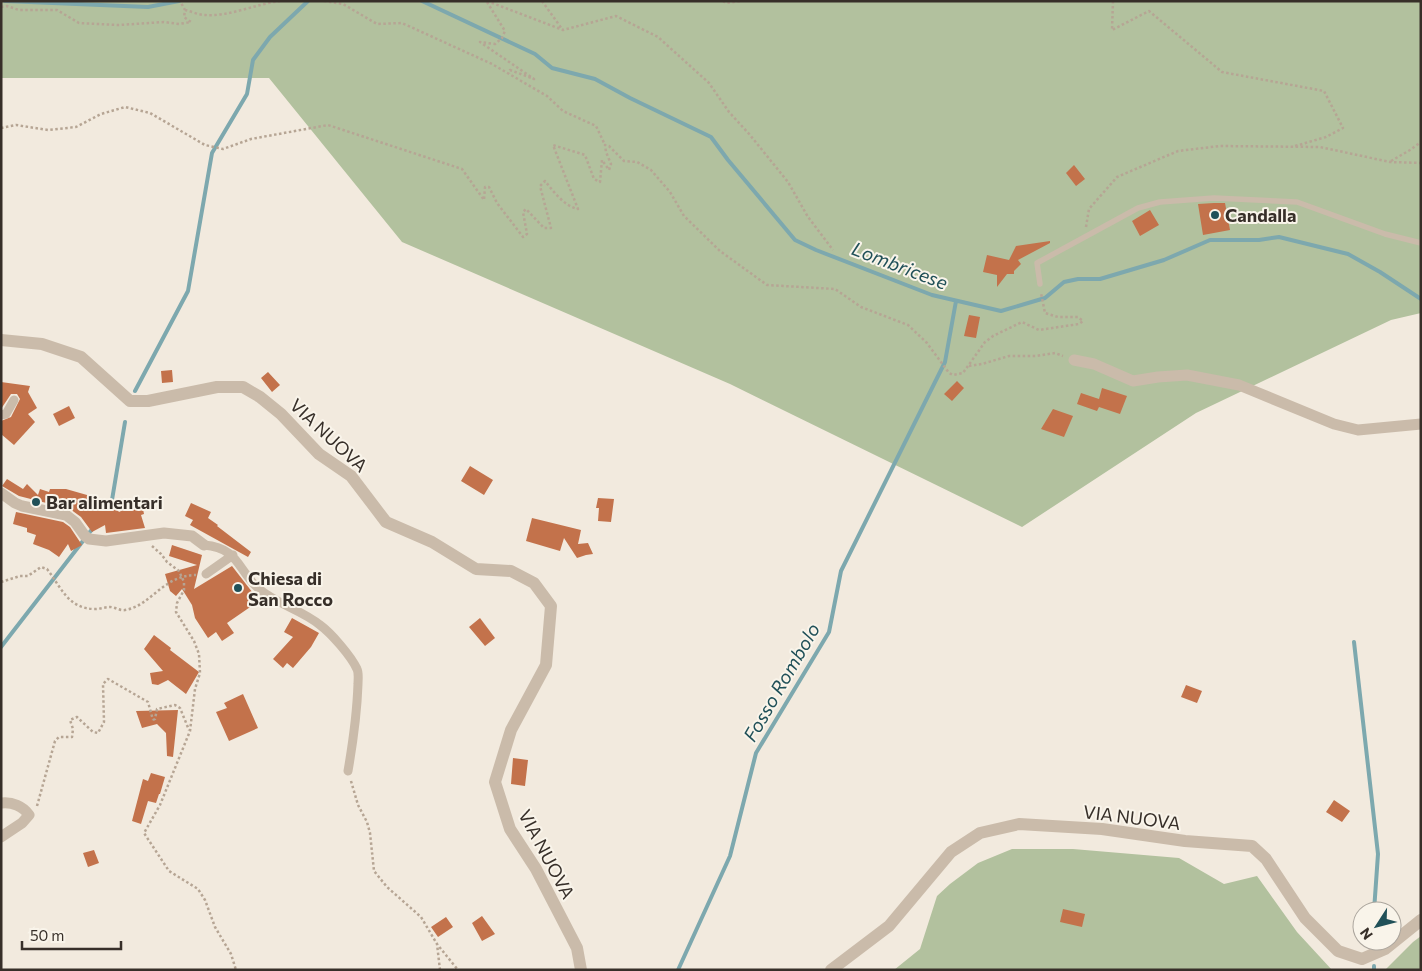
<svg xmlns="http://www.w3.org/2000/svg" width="1422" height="971" viewBox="0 0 1422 971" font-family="Commissioner,sans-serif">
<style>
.green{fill:#b2c19e}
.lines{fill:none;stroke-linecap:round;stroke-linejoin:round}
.stream{stroke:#7da8ae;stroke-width:4}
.building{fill:#c3724b}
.path{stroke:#b6a594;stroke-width:2.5;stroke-dasharray:2.5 2.5;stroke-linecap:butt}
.service{stroke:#cabbaa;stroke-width:5.5}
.pedestrian{stroke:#cabbaa;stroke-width:9}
.minor{stroke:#cabbaa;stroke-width:11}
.tertiary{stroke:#cabbaa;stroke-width:12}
.poi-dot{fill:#205058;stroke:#f9f4ea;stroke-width:2}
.labels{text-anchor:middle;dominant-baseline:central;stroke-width:4;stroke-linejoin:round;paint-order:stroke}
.poi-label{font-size:18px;font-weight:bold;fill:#372f29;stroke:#f9f4ea;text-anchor:start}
.street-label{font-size:18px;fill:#372f29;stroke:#f9f4ea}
.water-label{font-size:19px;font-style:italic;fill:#205058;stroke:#f9f4ea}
</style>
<rect width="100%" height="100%" fill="#f2eade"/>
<path class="green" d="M 1,1 L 1421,1 L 1421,313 L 1391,320 L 1196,413 L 1022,527 L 730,384 L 402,242 L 269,78 L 1,78 Z
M 1012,849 L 1073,849 L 1179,858 L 1224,884 L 1257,876 L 1297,932 L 1332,970 L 894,970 L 920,949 L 937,896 L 950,884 L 978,863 Z
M 1421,936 L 1421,970 L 1385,970 L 1413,942 Z"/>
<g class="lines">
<path class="stream" d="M 5,1 L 148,7 L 179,1
M 422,1 L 535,54 L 552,68 L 595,79 L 630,98 L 711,137 L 728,160 L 795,240 L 816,250 L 932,295 L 1001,311 L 1045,298 L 1064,282 L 1078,279 L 1100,279 L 1164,260 L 1210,240 L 1259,240 L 1279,237 L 1348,254 L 1380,272 L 1421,299
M 135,391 L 188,291 L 212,153 L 247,94 L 253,60 L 270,37 L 308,1
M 107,511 L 111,506 L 125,422
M 1354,642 L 1378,854 L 1374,911
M 1,647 L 93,528
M 678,970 L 730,856 L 756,753 L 829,632 L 841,571 L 945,362 L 956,301
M 1374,970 L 1374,966"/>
</g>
<path class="building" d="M 1074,165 L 1085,179 L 1076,186 L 1066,173 Z
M 1214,203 L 1225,203 L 1230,230 L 1203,235 L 1198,204 Z
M 1150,210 L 1159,225 L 1140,236 L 1132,221 Z
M 1050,241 L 1050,243 L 1018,260 L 1021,264 L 1014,271 L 1014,274 L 1007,274 L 997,287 L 997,275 L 983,272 L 987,255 L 1009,260 L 1016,246 Z
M 969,315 L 980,317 L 976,338 L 964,336 Z
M 172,370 L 173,382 L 162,383 L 161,371 Z
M 268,372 L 280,385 L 272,392 L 261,378 Z
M 957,381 L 964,388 L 952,401 L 944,394 Z
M 1,382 L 30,386 L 28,392 L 37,408 L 28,414 L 35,422 L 14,445 L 1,434 L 1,421 L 11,417 L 20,399 L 17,394 L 11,394 L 1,409 Z
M 1102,388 L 1127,396 L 1120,414 L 1099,407 L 1097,411 L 1077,404 L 1081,393 L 1099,399 Z
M 69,406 L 75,418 L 59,426 L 53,414 Z
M 1053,409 L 1073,416 L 1064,437 L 1041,429 Z
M 470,466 L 493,480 L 484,495 L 461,481 Z
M 7,479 L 23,489 L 27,484 L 38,495 L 40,489 L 49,492 L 50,489 L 66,489 L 94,497 L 94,503 L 113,509 L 115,507 L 119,512 L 127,508 L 142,504 L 144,514 L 141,515 L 145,528 L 106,533 L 105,525 L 92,532 L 81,517 L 70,509 L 19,496 L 2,486 Z
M 598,498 L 614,499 L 611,522 L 598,521 L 599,508 L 596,508 Z
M 191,503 L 211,512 L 208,518 L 218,525 L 217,526 L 251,552 L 248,557 L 190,525 L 193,520 L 185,516 Z
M 16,512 L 63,522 L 70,527 L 82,545 L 71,551 L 68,544 L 59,557 L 49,550 L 33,544 L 36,535 L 27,532 L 27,528 L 13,524 Z
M 532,518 L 581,530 L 578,544 L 588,543 L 593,554 L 586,555 L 577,558 L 564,538 L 560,551 L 526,541 Z
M 172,545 L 202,555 L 194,589 L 232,566 L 259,601 L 227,623 L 234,633 L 222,641 L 216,632 L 208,638 L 195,618 L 192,605 L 182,589 L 176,596 L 170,591 L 165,574 L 197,565 L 169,556 Z
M 292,618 L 319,633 L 311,647 L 293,668 L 287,663 L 283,668 L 273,659 L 293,637 L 284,632 Z
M 480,618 L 495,638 L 485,646 L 469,627 Z
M 154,635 L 171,648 L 170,650 L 199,672 L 186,694 L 168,680 L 158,685 L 152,684 L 150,673 L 163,671 L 144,649 Z
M 1186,685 L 1202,691 L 1197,703 L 1181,697 Z
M 243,694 L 258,728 L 229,741 L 216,712 L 227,708 L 224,703 Z
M 178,710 L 173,757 L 167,756 L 166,733 L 157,724 L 142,728 L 136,711 Z
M 513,758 L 528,760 L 525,786 L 511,784 Z
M 151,773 L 165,777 L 160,794 L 159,794 L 156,803 L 148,801 L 141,824 L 132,821 L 143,779 L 148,781 Z
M 1334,800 L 1350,811 L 1342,822 L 1326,812 Z
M 94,850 L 99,863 L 88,867 L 83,853 Z
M 1063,909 L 1085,914 L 1082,927 L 1060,922 Z
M 482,916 L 495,934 L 482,941 L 472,923 Z
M 446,917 L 453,927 L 438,937 L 431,927 Z"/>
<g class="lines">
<path class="path" d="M 324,1 L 343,4 L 377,24 L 402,23 L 492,64 L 547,96 L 563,111 L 596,126 L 605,145
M 487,1 L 563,30 L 616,16 L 658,37 L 709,83 L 729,112 L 750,135 L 788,182 L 808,217 L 833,250
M 542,1 L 562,29
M 723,1 L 726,3 L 741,1
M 1113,1 L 1112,30 L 1149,11 L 1222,72 L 1324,91 L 1343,128 L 1326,137 L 1295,146
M 487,2 L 505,31 L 502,38 L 495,44 L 480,42 L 534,79 L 510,70 L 509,73
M 1,7 L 7,6 L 19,10 L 57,10 L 79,23 L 119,25 L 164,22 L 179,24 L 191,22 L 184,17 L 185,10 L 180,1
M 185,10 C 191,11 198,15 205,15 C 228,17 256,4 280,1
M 1,128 L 16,125 L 48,130 L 76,127 L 101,114 L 125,107 L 150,113 L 205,145 L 223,149 L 251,139 L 328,125 L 462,169 L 484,200 L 485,187 L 489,187 L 497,203 L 523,237 L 527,234 L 523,212 L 526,209 L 544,228 L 551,228 L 540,186 L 545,181 C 554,192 564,206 578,209 L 553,145 L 585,155 L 594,179 L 600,182 L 602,160 L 609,170 L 611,164 L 606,152 L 605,145 L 609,146 L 624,161 L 637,162 L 651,170 L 670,192 L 684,216 L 720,251 L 767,285 L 835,289 L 861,307 L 908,325 L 927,343 L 949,373 L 953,375 L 963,373 L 985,342 L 993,336 L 1022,322 L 1039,330 L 1079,324 L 1083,321 L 1078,317 L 1058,317 L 1045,313 L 1041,293
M 1391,161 L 1410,150 L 1421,142
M 1086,227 L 1089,209 L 1117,177 L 1178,151 L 1220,146 L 1320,147 L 1390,162 L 1421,163
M 969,366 L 982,364 L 1009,356 L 1036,356 L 1055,353 L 1063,356
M 152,546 L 161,554 L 167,562 L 179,571 L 184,582 L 184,590 L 177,603 L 176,612 L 194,641 L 199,654 L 200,673 L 195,689 L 190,731 L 160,805 L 144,833 L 169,871 L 198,889 L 205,900 L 215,927 L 231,954 L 236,970
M 1,582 L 20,576 L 28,576 L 41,567 L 47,569 C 61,587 68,609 95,609 C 100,609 105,607 110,607 C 115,607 120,611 125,610 C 151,606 163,575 196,575
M 153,720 L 155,719 L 157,709 L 175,705 L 180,708 L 189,730
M 351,781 L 358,805 L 367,822 L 370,833 L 374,871 L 387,887 L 421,917 L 437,944
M 37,806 L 55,741 L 59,737 L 72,737 L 73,729 L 70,720 L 77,717 L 93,732 L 98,733 L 104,722 L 103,684 L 108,679 L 148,702 L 153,720
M 440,970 L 437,944 L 458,970"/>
<path class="service" d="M 1040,284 L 1037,263 L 1138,208 L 1160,202 L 1214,198 L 1297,202 L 1385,234 L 1421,243"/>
<path class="pedestrian" d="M 1,415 L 6,414 L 14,400
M 204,545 C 239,548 237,569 258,588 C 276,604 302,610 320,625 C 331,633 351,656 357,669 C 359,673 358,679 358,684 C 357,713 353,742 348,771
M 206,574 L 233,555"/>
<path class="minor" d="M 1074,360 L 1094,364 L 1133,381 L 1158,377 L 1187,375 L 1239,385 L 1334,424 L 1358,430 L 1421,424
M 1,493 L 15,503 L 22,506 L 66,515 L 75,522 L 85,536 L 89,539 L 106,541 L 164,533 L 192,536 L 204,545
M 1,837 L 22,823 L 29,815 C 23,806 12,802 2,803"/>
<path class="tertiary" d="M 1,340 L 42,344 L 81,357 L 130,401 L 148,401 L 217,387 L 243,387 L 260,397 L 281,414 L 319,454 L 351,476 L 386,522 L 432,542 L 476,569 L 511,571 L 534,583 L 551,606 L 546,665 L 511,730 L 495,782 L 510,829 L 536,869 L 577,948 L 581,970
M 831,970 L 889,926 L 951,852 L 980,833 L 1019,824 L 1102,829 L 1185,841 L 1252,846 L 1266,859 L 1305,918 L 1338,951 L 1362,959 L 1385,949 L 1421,920"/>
</g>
<g class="poi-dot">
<circle cx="1215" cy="215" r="5"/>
<circle cx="36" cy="502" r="5"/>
<circle cx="238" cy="588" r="5"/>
</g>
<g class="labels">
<g class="poi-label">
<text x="1225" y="215">Candalla</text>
<text x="46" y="502">Bar alimentari</text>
<text x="248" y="578">Chiesa di<tspan x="248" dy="21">San Rocco</tspan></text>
</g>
<g class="street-label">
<text transform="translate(329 435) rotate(43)">VIA NUOVA</text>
<text transform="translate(1132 817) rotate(7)">VIA NUOVA</text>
<text transform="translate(547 854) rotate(62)">VIA NUOVA</text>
</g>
<g class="water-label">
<text transform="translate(900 265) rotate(21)">Lombricese</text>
<text transform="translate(781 682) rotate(-60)">Fosso Rombolo</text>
</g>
</g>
<rect width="1422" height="971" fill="none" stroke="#372f29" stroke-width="5"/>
<g transform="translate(1377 926) rotate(234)"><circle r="24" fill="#f9f4ea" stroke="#aba59d"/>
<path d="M0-4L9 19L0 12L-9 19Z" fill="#205058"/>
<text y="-8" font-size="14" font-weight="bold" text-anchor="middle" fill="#372f29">N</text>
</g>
<path d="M22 941v8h99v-8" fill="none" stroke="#372f29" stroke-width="2.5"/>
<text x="30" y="941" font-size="15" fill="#372f29" stroke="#f9f4ea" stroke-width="4" paint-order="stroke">50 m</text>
</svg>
